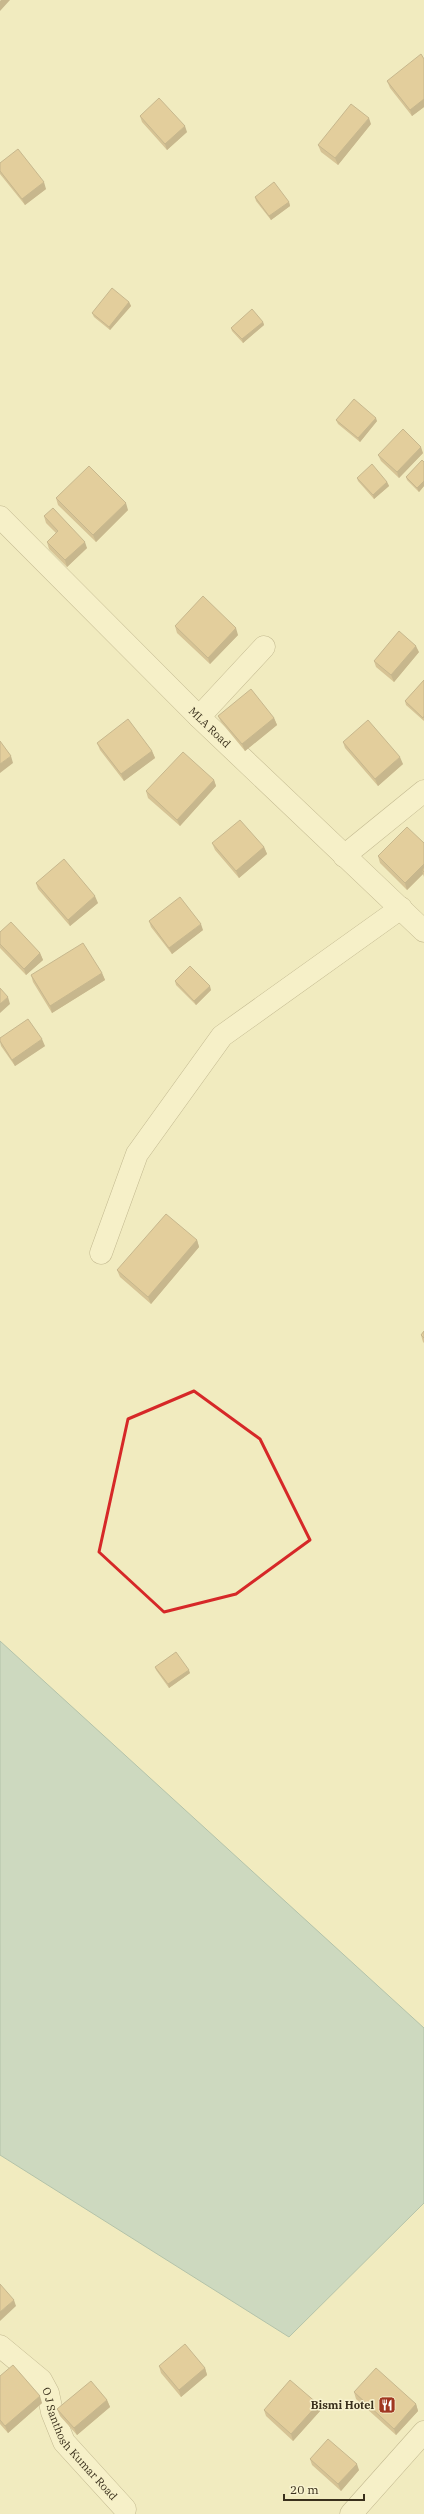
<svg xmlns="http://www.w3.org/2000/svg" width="424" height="2514" viewBox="0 0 424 2514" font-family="'IBM Plex Serif',serif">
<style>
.water{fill:#a3c3bf;stroke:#69928f}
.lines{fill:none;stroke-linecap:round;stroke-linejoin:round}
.minor-casing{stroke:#8c7c56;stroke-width:23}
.minor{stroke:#fcf6d3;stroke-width:22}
.wall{fill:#b59362}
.shaded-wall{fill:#947850}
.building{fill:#d3ab72;stroke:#947850}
.marked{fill:none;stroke:#d62828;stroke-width:3;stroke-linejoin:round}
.labels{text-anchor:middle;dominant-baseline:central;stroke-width:3;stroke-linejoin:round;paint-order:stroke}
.street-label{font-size:11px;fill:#3a301c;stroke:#f8f3cf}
.poi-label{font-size:11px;font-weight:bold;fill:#3a301c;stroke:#f8f3cf;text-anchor:end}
</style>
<rect width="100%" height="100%" fill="#f1ebbf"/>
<path class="water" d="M 0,1641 L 424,2028 L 424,2203 L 289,2337 L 0,2155 Z"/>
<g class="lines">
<g class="minor-casing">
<g id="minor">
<path id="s1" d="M 0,517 L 199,717 L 424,931"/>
<path d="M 199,717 L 264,647"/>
<path d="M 344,856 L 424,791"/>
<path d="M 101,1253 L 137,1154 L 222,1036 L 401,908"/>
<path id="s2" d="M 0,2346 L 41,2380 L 48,2393 L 52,2412 L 64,2442 L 125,2509"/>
<path d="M 351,2514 L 424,2432"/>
</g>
</g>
<use href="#minor" class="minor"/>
</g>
<path class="wall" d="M 424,59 L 424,107 L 412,116 L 390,88 L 387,81 Z
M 140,116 L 187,132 L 167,150 L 142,122 Z
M 371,124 L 338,165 L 321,152 L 318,145 Z
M 0,163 L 46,189 L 25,205 L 0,174 Z
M 255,197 L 289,202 L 290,206 L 271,220 L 256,201 Z
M 129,302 L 131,306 L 110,330 L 94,317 L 92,313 Z
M 263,322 L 264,325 L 243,343 L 232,331 L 231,328 Z
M 336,420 L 377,421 L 360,442 L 338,424 Z
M 423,453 L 399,478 L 381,461 L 378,455 Z
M 424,462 L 424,486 L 419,492 L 407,480 L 406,477 Z
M 357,478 L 387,482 L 389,486 L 374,499 L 358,481 Z
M 56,498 L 128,510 L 96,542 L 58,505 Z
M 44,516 L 87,548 L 67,567 L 49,549 L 47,542 L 56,533 L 46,523 Z
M 175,626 L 238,635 L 210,664 L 177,633 Z
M 419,652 L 394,682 L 376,667 L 374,661 Z
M 424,680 L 424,721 L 406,705 L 405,701 Z
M 218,716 L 274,718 L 277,725 L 245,751 L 221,722 Z
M 343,742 L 403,764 L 378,786 L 345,748 Z
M 97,743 L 152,751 L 155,758 L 124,781 L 100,750 Z
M 214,780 L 216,786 L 180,826 L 148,798 L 146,791 Z
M 212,843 L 264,847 L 267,854 L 239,878 L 215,850 Z
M 424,843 L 424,877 L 423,874 L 407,890 L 380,863 L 378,856 Z
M 36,883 L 98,903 L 70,926 L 38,889 Z
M 149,921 L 203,930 L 172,954 L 151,927 Z
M 0,932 L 40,953 L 43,960 L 26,975 L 0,948 Z
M 102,973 L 105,980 L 52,1013 L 33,982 L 31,975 Z
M 175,981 L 211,990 L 196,1005 L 176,985 Z
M 0,1038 L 45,1046 L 15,1066 L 1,1046 L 0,1042 Z
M 197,1240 L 199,1247 L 151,1304 L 120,1277 L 117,1270 Z
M 424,1331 L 424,1343 L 423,1342 L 421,1335 Z
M 155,1667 L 190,1673 L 169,1688 L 156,1670 Z
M 159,2366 L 205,2368 L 207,2375 L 181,2397 L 161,2373 Z
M 0,2376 L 42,2403 L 8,2433 L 0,2424 Z
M 354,2392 L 416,2404 L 418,2411 L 396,2435 L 356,2399 Z
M 107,2400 L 110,2407 L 77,2435 L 60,2416 L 57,2409 Z
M 264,2410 L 320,2411 L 293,2441 L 266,2416 Z
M 310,2459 L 359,2470 L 341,2491 L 312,2465 Z"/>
<path class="shaded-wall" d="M 1,0 L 10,0 L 0,11 L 0,1 Z
M 424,99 L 424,107 L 412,116 L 410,110 Z
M 369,118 L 371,124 L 338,165 L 335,158 Z
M 185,126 L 187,132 L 167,150 L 165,144 Z
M 44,182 L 46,189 L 25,205 L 22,199 Z
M 289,202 L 290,206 L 271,220 L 269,216 Z
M 129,302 L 131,306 L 110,330 L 109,327 Z
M 263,322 L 264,325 L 243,343 L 242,339 Z
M 376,418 L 377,421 L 360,442 L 358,438 Z
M 421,447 L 423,453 L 399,478 L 397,472 Z
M 424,481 L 424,486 L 419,492 L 417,488 Z
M 387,482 L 389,486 L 374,499 L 373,495 Z
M 126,503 L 128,510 L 96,542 L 93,535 Z
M 85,542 L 87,548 L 67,567 L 65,560 Z
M 236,628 L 238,635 L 210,664 L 208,658 Z
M 416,646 L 419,652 L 394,682 L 391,675 Z
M 274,718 L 277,725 L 245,751 L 242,744 Z
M 152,751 L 155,758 L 124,781 L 121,774 Z
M 11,756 L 13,763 L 0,773 L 0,764 Z
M 400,757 L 403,764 L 378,786 L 375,779 Z
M 214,780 L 216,786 L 180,826 L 177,820 Z
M 264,847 L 267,854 L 239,878 L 236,871 Z
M 424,864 L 424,872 L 422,870 L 423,874 L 407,890 L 405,883 Z
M 95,896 L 98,903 L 70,926 L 68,920 Z
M 201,924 L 203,930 L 172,954 L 169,948 Z
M 40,953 L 43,960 L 26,975 L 24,969 Z
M 102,973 L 105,980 L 52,1013 L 50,1006 Z
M 210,986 L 211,990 L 196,1005 L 194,1001 Z
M 8,997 L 10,1004 L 0,1013 L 0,1004 Z
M 42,1039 L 45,1046 L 15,1066 L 12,1060 Z
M 197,1240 L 199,1247 L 151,1304 L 148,1297 Z
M 189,1670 L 190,1673 L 169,1688 L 168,1684 Z
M 14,2300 L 16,2306 L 0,2321 L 0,2312 Z
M 205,2368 L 207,2375 L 181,2397 L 179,2390 Z
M 40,2396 L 42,2403 L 8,2433 L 5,2426 Z
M 107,2400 L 110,2407 L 77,2435 L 74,2428 Z
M 318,2404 L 320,2411 L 293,2441 L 291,2434 Z
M 416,2404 L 418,2411 L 396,2435 L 394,2429 Z
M 357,2464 L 359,2470 L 341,2491 L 338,2484 Z"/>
<path class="building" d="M 421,54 L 424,59 L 424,99 L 410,110 L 387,81 Z
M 159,98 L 185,126 L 165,144 L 140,116 Z
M 351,104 L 369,118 L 335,158 L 318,145 Z
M 18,149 L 44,182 L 22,199 L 0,171 L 0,163 Z
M 274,182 L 289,202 L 269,216 L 255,197 Z
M 112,288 L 129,302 L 109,327 L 92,313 Z
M 252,309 L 263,322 L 242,339 L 231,328 Z
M 354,399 L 376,418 L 358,438 L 336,420 Z
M 403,429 L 421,447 L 397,472 L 378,455 Z
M 422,460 L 424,462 L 424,481 L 417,488 L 406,477 Z
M 372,464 L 387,482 L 373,495 L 357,478 Z
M 89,466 L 126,503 L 93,535 L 56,498 Z
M 53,508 L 85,542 L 65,560 L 47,542 L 58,531 L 44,516 Z
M 203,596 L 236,628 L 208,658 L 175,626 Z
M 399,631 L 416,646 L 391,675 L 374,661 Z
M 424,680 L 424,716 L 423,718 L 405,701 Z
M 251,689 L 274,718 L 242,744 L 218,716 Z
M 128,719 L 152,751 L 121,774 L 97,743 Z
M 368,720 L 400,757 L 375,779 L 343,742 Z
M 0,741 L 11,756 L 0,764 Z
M 183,752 L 214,780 L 177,820 L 146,791 Z
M 240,820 L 264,847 L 236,871 L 212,843 Z
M 407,827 L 424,843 L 424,864 L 405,883 L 378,856 Z
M 64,859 L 95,896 L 68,920 L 36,883 Z
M 424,867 L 424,872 L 422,870 Z
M 180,897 L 201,924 L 169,948 L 149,921 Z
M 11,922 L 40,953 L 24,969 L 0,944 L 0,932 Z
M 83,943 L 102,973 L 50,1006 L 31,975 Z
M 190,966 L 210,986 L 194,1001 L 175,981 Z
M 0,988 L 8,997 L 0,1004 Z
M 28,1019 L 42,1039 L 12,1060 L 0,1041 L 0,1038 Z
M 166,1214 L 197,1240 L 148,1297 L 117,1270 Z
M 424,1331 L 424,1338 L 421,1335 Z
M 176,1652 L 189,1670 L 168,1684 L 155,1667 Z
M 0,2284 L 14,2300 L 0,2312 Z
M 185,2344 L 205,2368 L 179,2390 L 159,2366 Z
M 13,2365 L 40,2396 L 5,2426 L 0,2420 L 0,2376 Z
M 376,2368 L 416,2404 L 394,2429 L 354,2392 Z
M 290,2380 L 318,2404 L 291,2434 L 264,2410 Z
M 91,2381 L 107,2400 L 74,2428 L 57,2409 Z
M 328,2439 L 357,2464 L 338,2484 L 310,2459 Z"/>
<path d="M0 0H424V2514H0ZM 194,1391 L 260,1439 L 310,1540 L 236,1594 L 164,1612 L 99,1552 L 128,1419 Z" fill="#f1ebbf" fill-opacity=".55" fill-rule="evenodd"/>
<path class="marked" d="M 194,1391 L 260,1439 L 310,1540 L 236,1594 L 164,1612 L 99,1552 L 128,1419 Z"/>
<defs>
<g id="restaurant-square" transform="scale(0.9)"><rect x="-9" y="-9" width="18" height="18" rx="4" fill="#a03621" stroke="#f8f3cf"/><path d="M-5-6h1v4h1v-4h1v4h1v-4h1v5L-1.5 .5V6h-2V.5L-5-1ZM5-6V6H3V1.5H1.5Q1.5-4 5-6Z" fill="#fff"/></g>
</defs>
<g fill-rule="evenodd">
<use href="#restaurant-square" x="387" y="2405"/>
</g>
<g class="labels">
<g class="street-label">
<text stroke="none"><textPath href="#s1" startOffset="297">MLA Road</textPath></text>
<text stroke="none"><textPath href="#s2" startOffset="129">O J Santhosh Kumar Road</textPath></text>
</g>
<g class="poi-label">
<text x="374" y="2405">Bismi Hotel</text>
</g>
</g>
<path d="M284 2494v6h80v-6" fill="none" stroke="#3a301c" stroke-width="2"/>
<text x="290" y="2494" font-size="12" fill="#3a301c" stroke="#f8f3cf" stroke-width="3" paint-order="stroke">20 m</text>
</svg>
